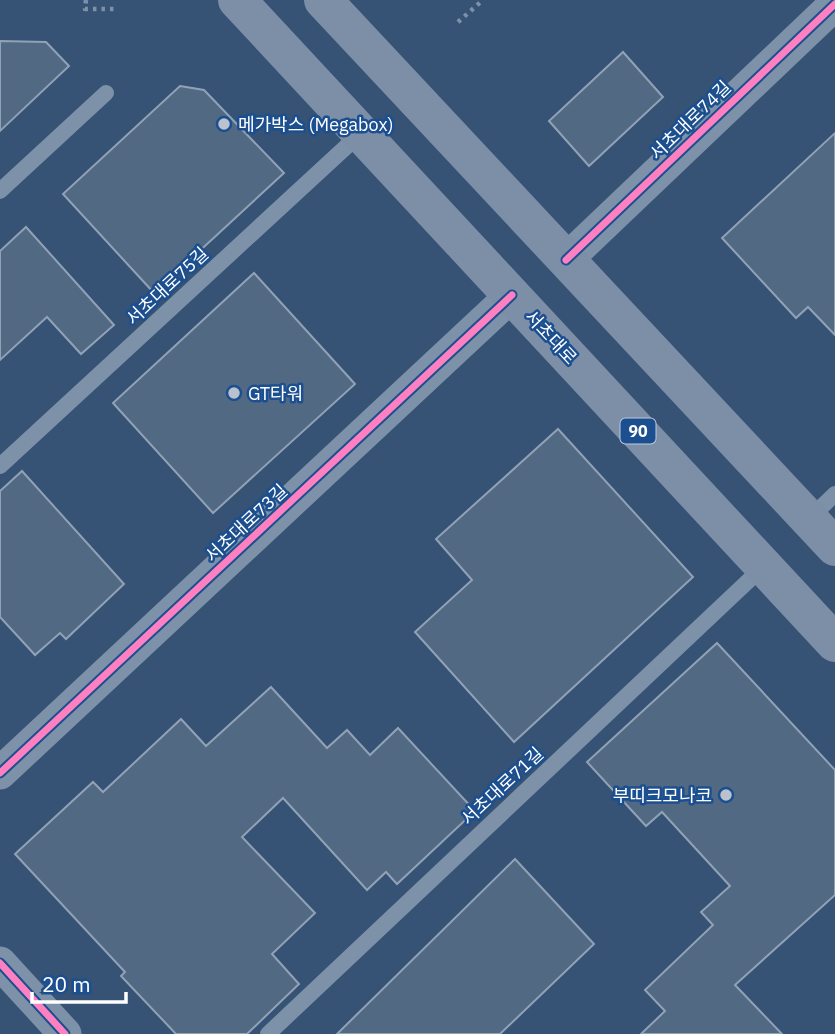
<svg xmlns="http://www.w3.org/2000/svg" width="835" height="1034" viewBox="0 0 835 1034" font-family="'IBM Plex Sans','Noto Sans KR',sans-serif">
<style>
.building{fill:#526984;stroke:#92a2b6;stroke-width:2}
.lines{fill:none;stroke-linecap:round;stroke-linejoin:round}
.path{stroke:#7d92a8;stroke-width:4.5;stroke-dasharray:3.5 5;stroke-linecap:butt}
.lane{stroke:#7d92a8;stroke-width:16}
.street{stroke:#7d92a8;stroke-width:33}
.primary{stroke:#7d8ea7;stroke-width:38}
.cycleway-casing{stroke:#1b4f8f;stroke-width:11}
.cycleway{stroke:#ff80c0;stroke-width:7}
.poi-dot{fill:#b9c2ce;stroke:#1b4f8f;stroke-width:2.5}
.labels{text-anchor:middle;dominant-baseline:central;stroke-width:5;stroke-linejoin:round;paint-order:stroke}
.shield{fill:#1b4f8f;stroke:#bbcadd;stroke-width:2}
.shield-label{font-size:16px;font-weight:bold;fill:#fff}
.street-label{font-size:18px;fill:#fff;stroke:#1b4f8f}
.poi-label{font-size:18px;fill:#fff;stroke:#1b4f8f;text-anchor:start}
</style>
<rect width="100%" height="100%" fill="#365274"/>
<path class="building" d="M 0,41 L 46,42 L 69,66 L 0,131 Z
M 623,52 L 663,97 L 589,166 L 549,121 Z
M 180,86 L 204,90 L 284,173 L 154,293 L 63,194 Z
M 835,133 L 835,335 L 808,307 L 796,318 L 722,238 Z
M 26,227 L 114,325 L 81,354 L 47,317 L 0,360 L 0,251 Z
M 254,273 L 355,384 L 213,513 L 113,403 Z
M 558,429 L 693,577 L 514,742 L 415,632 L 472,580 L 436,539 Z
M 22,471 L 124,584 L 66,639 L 60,633 L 35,655 L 0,617 L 0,491 Z
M 717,643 L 835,770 L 835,895 L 735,985 L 782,1034 L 641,1034 L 665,1011 L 645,990 L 713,925 L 701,912 L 730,886 L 662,812 L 646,826 L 587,762 Z
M 271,687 L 327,748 L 347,730 L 370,755 L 398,728 L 475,811 L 397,884 L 386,872 L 367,890 L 283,798 L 242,837 L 315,913 L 272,954 L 299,984 L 247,1034 L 176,1034 L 121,976 L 125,972 L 15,854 L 93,782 L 103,792 L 181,719 L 206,746 Z
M 515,859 L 594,944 L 500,1034 L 337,1034 Z"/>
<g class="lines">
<path class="path" d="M 86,0 L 85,9 L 118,9
M 458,22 L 483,0"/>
<path class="lane" d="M 0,191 L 106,93
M 0,466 L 360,134
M 809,519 L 835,494
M 268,1034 L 763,567"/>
<path class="street" d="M 566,260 L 835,4
M 0,773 L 512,295
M 0,963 L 65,1034"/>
<path class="primary" d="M 237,0 L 835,643
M 323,0 L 835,547"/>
<g class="cycleway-casing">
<path id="cycleway" d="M 566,260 L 835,4
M 0,773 L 512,295
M 0,963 L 65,1034"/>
</g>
<use href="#cycleway" class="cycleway"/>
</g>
<g class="poi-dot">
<circle cx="224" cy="124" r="7"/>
<circle cx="234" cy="393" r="7"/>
<circle cx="726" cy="795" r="7"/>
</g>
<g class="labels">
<rect class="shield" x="620.5" y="418.5" width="35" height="25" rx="5"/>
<g class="shield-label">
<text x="638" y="431">90</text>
</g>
<g class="street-label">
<text transform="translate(690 120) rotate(-44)">서초대로74길</text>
<text transform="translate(167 286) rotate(-43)">서초대로75길</text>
<text transform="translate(551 337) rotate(47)">서초대로</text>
<text transform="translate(246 523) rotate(-43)">서초대로73길</text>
<text transform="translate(502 786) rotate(-43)">서초대로71길</text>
</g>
<g class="poi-label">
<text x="238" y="124">메가박스 (Megabox)</text>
<text x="248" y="393">GT타워</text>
<text x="712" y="795" text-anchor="end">부띠크모나코</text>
</g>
</g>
<path d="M32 992v10h94v-10" fill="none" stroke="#ffffff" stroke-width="3.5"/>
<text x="42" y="992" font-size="21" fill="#ffffff" stroke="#1b4f8f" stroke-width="5" paint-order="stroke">20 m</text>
</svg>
